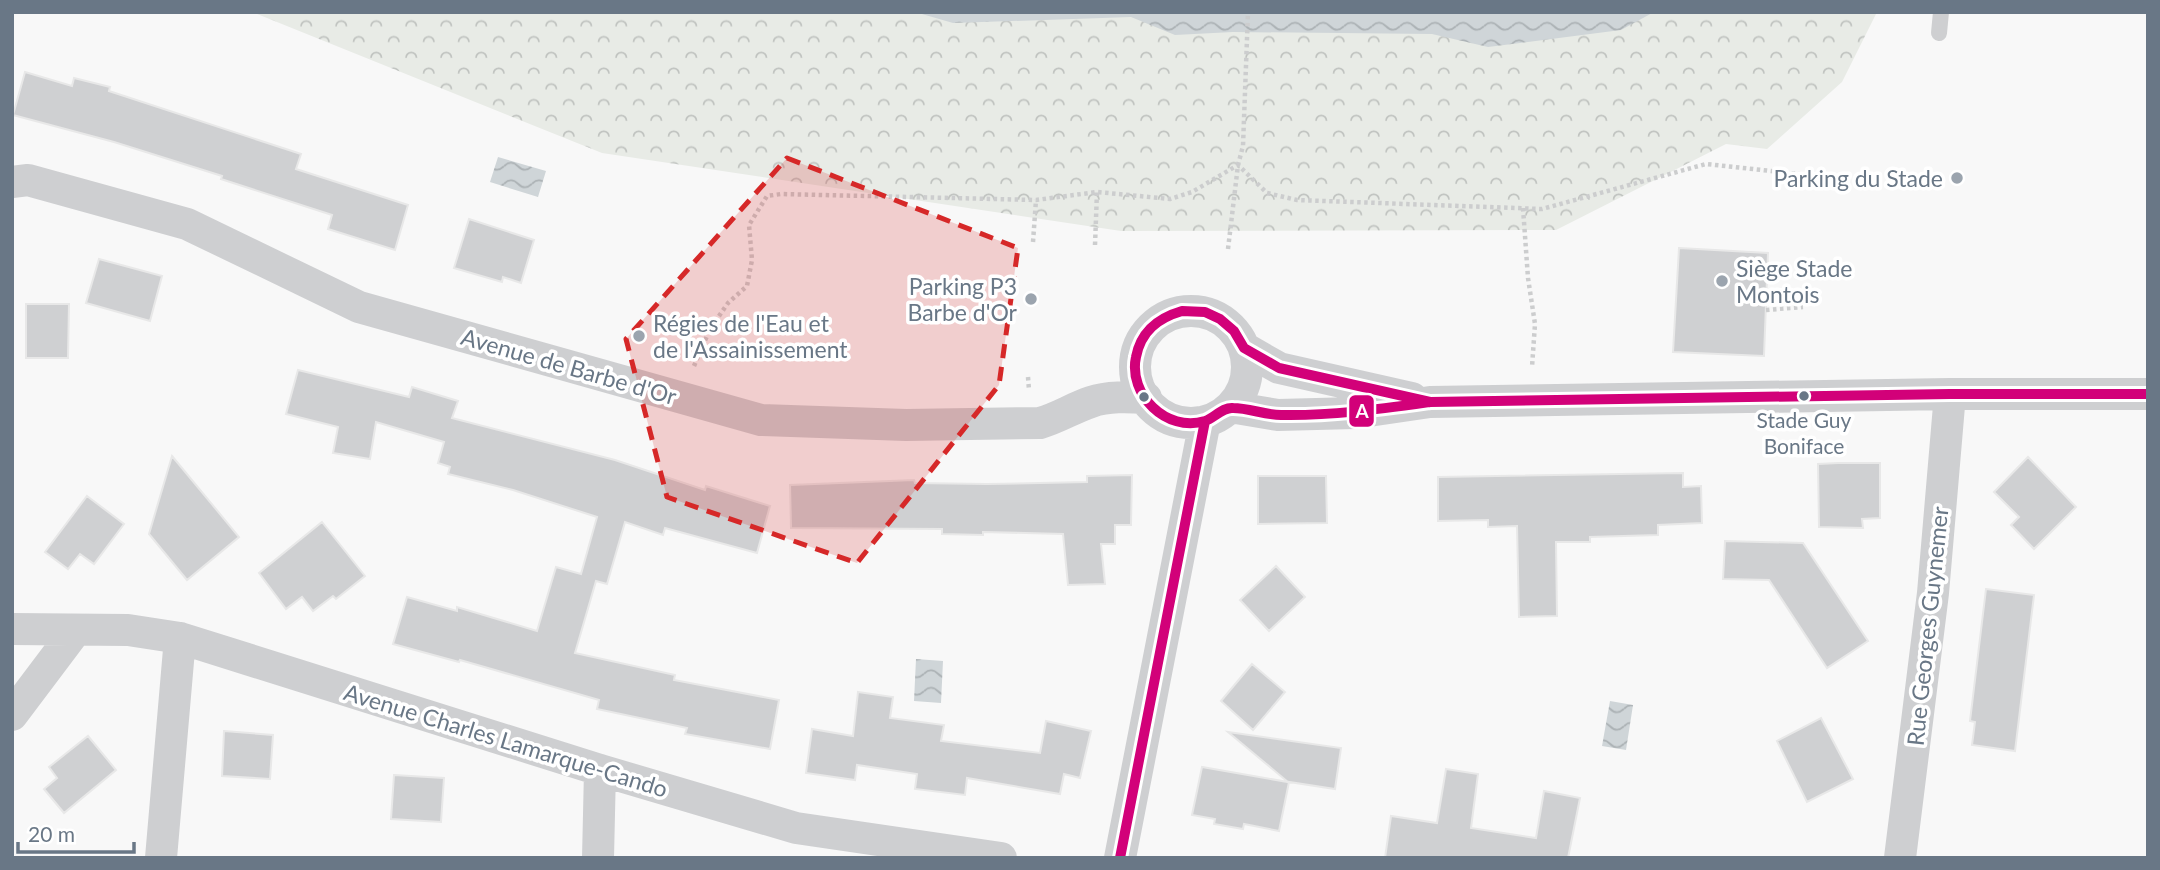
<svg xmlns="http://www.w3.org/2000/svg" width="2160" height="870" viewBox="0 0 2160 870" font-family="Lato,sans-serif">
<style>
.forest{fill:url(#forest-crowns)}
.water{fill:url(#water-waves)}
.building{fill:#cfd0d2;stroke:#e8e8e8;stroke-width:2}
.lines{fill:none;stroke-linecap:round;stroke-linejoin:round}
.path{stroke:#cccdce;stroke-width:4.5;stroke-dasharray:3.5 3.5;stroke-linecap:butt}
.lane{stroke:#cecfd1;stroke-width:16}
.street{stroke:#cecfd1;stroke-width:32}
.bus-1-casing{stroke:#fff;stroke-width:16}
.bus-1{stroke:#d20179;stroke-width:10}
.marked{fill:#d62828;fill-opacity:0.2;stroke:#d62828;stroke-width:5;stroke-dasharray:14 9;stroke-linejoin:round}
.poi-dot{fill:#9ba4ae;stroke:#fff;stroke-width:2.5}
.bus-dot{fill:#697786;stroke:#fff;stroke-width:2.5}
.labels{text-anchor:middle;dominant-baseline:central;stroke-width:7;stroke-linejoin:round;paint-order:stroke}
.bus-label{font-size:21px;fill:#697786;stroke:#fff}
.poi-label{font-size:23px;fill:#697786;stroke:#fff;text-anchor:end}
.street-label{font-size:23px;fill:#697786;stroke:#fff}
.line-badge{stroke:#fff;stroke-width:2.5}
.badge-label{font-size:19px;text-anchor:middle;font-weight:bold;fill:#fff}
</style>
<defs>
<pattern id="forest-crowns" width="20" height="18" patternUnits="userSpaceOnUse" patternTransform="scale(1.75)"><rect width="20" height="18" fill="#e8ebe6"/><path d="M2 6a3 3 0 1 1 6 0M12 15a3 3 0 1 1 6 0" fill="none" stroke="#c0c3c0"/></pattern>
<pattern id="water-waves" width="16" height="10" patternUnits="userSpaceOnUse" patternTransform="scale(1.75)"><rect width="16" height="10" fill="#cfd5d8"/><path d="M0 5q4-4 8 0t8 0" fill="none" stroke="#acb2b5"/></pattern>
</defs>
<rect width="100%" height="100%" fill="#f8f8f8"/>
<path class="forest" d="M 252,12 L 1877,12 L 1842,82 L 1767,149 L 1726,144 L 1556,230 L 1121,231 L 602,153 Z"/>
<path class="water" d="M 915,12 L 1654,12 L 1621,30 L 1488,47 L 1432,34 L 1233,32 L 1175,35 L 1131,17 L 953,23 Z
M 498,157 L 546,171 L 538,197 L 490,182 Z
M 916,659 L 943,661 L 941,703 L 914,701 Z
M 1610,701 L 1633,705 L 1626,750 L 1602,746 Z"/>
<path class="building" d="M 25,72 L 72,86 L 74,78 L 110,87 L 109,91 L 301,154 L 296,169 L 408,205 L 395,250 L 328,229 L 332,215 L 221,179 L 222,176 L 114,142 L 13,115 Z
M 469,219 L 534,240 L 521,283 L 503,277 L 502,282 L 454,268 Z
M 1679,248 L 1768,253 L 1764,356 L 1673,352 Z
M 99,259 L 162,276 L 150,321 L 86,303 Z
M 26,304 L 69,304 L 68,358 L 26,358 Z
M 298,370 L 409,397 L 412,387 L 458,401 L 452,418 L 615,460 L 705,490 L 706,486 L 770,506 L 757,553 L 665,528 L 663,535 L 625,522 L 607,584 L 596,581 L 575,653 L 675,675 L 674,680 L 779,700 L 770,749 L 685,734 L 687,728 L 597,709 L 599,700 L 460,660 L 459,662 L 393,644 L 407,597 L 457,611 L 457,607 L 537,631 L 556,567 L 581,574 L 597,517 L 513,490 L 448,474 L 450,467 L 438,463 L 444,442 L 376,422 L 370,459 L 333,453 L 338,427 L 286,414 Z
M 172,456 L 239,537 L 187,580 L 149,534 Z
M 2028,457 L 2076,507 L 2034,549 L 2011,525 L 2019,517 L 1994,492 Z
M 1838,463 L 1880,463 L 1880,518 L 1862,519 L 1863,528 L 1819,527 L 1818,464 Z
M 1683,473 L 1683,487 L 1701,486 L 1702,523 L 1658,525 L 1658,535 L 1590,537 L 1590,542 L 1556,542 L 1557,616 L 1519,617 L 1517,526 L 1488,527 L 1488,520 L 1438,521 L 1438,477 Z
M 1132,475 L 1131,525 L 1115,525 L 1115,544 L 1101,544 L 1105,584 L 1068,585 L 1063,534 L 983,532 L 983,535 L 942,534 L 942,529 L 791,528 L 790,485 L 914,480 L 915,483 L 987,484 L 1087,482 L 1087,476 Z
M 1258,476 L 1326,476 L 1327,523 L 1258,524 Z
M 87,496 L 124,524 L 94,564 L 80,554 L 68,569 L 45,552 Z
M 322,522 L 365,576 L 336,599 L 333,596 L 313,611 L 302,597 L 286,609 L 259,573 Z
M 1725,541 L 1803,543 L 1868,641 L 1827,668 L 1769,580 L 1723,579 Z
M 1276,566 L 1305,597 L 1269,631 L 1240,600 Z
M 1986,589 L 2034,595 L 2015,751 L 1972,745 L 1975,722 L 1970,721 Z
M 1252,664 L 1285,692 L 1253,730 L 1221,701 Z
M 858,692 L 893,697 L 890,718 L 944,725 L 941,741 L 1040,753 L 1046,721 L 1091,731 L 1080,778 L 1064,774 L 1060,794 L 967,778 L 965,795 L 915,789 L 917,774 L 857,765 L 855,780 L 806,773 L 812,729 L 853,736 Z
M 1821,718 L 1853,779 L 1807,802 L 1777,741 Z
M 224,731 L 273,735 L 270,779 L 222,776 Z
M 1228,732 L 1341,748 L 1335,789 L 1289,782 L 1279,831 L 1244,824 L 1243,829 L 1214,824 L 1215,819 L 1192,815 L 1202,767 L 1288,782 Z
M 88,736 L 116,770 L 64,813 L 44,789 L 57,778 L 49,767 Z
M 1446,769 L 1478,774 L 1471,828 L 1536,838 L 1544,791 L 1580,798 L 1568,858 L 1385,858 L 1391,816 L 1437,823 Z
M 394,775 L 444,778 L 441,822 L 391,819 Z"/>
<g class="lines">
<path class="path" d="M 1523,208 L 1528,278 L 1535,324 L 1532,367
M 1033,242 L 1036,200
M 1095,245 L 1097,192
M 1228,249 L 1238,165 L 1243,146 L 1248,12
M 1766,310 L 1803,307
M 694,366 L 710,329 L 728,303 L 747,286 L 752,260 L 749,225 L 767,196 L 781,194 L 1036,200 L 1097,192 L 1170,199 L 1192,192 L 1238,165 L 1267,193 L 1297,200 L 1542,209 L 1706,164 L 1827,177
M 1028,377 L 1029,390"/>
<path class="lane" d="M 1939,33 L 1941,12"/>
<path class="street" d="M 12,182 L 28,180 L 187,224 L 359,307 L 761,420 L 906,425 L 1040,423 C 1058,418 1073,408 1091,402 C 1108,396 1128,397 1146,398
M1135 367a56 56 0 1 1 112 0a56 56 0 1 1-112 0Z
M 1244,348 L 1279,368 L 1412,398
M 1230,407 L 1278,415 L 1355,413 L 1430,402 L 1950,394 L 2148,394
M 12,629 L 128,630 L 180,638 L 600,770 L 796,828 L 1001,858
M 12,715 L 76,630
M 161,858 L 180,638
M 598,858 L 600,770
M 1120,858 L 1205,421
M 1900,858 L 1933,593 L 1950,394"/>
<g class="bus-1-casing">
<path id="bus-1" d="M 1182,311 L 1205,312 L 1220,319 L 1234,331 L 1244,348 L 1279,368 L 1430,402 C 1380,409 1331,416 1281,415 C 1265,415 1249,408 1233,408 C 1223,407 1214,418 1205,421 C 1166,433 1128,394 1136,357 C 1141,331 1158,318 1182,311 Z
M 1950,394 L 2148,394
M 1430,402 L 1950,394
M 1430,402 L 1950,394
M 1120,858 L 1205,421"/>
</g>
<use href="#bus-1" class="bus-1"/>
</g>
<path class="marked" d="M 787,158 L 1018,248 L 999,385 L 857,563 L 667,497 L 626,339 Z"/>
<g class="poi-dot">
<circle cx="1957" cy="178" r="7"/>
<circle cx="1722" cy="281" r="7"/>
<circle cx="1031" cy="299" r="7"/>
<circle cx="639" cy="336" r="7"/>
</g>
<g class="bus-dot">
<circle cx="1804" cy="396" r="6"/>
<circle cx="1144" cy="397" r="6"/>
</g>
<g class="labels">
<g class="bus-label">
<text x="1804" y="419">Stade Guy<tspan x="1804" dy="26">Boniface</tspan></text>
</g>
<g class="poi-label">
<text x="1943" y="178">Parking du Stade</text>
<text x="1736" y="268" text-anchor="start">Siège Stade<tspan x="1736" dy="26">Montois</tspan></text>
<text x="1017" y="286">Parking P3<tspan x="1017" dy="26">Barbe d'Or</tspan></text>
<text x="653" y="323" text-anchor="start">Régies de l'Eau et<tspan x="653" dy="26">de l'Assainissement</tspan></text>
</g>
<g class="street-label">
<text transform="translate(569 366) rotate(16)">Avenue de Barbe d'Or</text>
<text transform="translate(1927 626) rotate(-84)">Rue Georges Guynemer</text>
<text transform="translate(506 740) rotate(17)">Avenue Charles Lamarque-Cando</text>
</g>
</g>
<rect class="line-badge" x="1348" y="394" width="27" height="34" rx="7" fill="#d20179"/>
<g class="badge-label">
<text x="1362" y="418">A</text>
</g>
<rect width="2160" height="870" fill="none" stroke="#697786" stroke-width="28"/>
<path d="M18 842v10h116v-10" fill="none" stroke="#697786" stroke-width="3.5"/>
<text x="28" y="842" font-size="21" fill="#697786" stroke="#ffffff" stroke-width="5" paint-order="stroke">20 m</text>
</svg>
